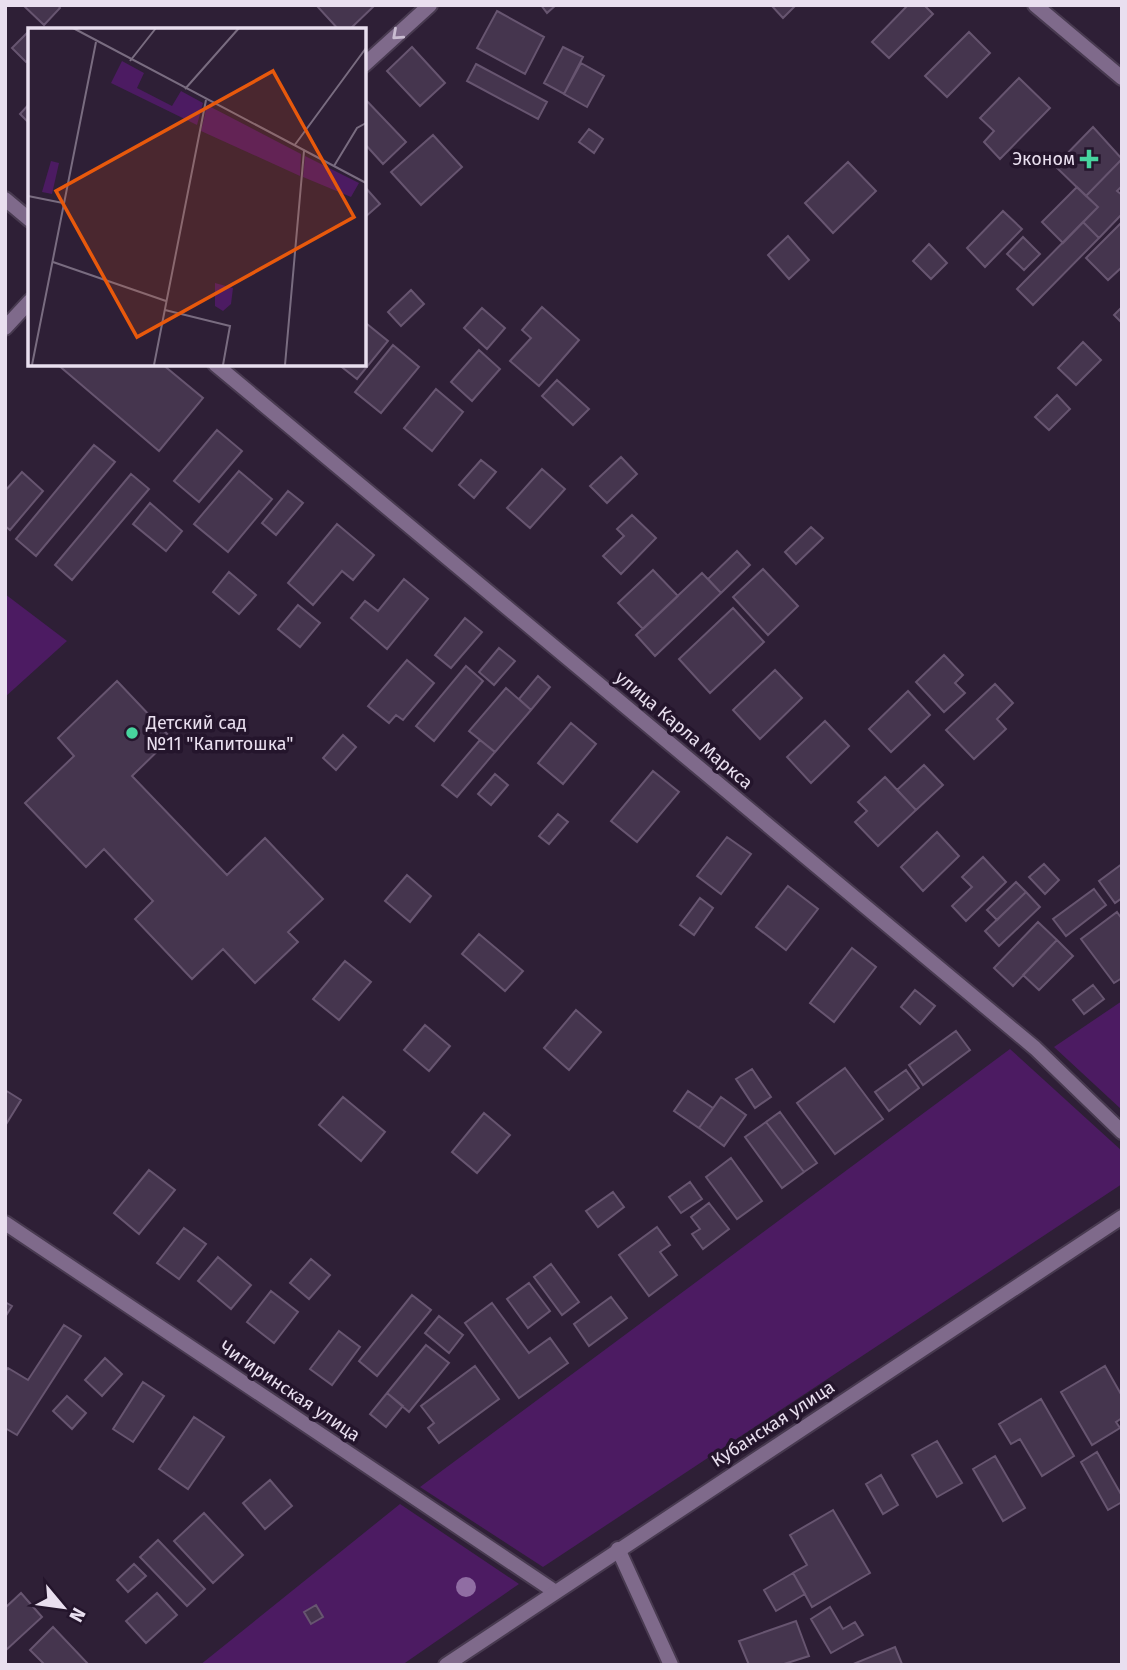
<svg xmlns="http://www.w3.org/2000/svg" width="1127" height="1670" viewBox="0 0 1127 1670" font-family="'Fira Sans',sans-serif">
<style>
.green{fill:#4c1b62}
.building{fill:#45354e;stroke:#675570;stroke-width:2}
.lines{fill:none;stroke-linecap:round;stroke-linejoin:round}
.minor-casing{stroke:#483a50;stroke-width:18}
.tertiary-casing{stroke:#483a50;stroke-width:18}
.minor{stroke:#7f6a8b;stroke-width:14}
.tertiary{stroke:#7f6a8b;stroke-width:14}
.tree{fill:#906da3}
.oneway{stroke:#c9bcd1}
.poi-dot{fill:#47d49e;stroke:#24152c;stroke-width:2.5}
.labels{text-anchor:middle;dominant-baseline:central;stroke-width:7;stroke-linejoin:round;paint-order:stroke}
.poi-label{font-size:18px;fill:#e9dfef;stroke:#24152c;text-anchor:end}
.street-label{font-size:18px;fill:#e9dfef;stroke:#24152c}
.inset-road{fill:none;stroke:#796c80;stroke-width:2}
.view{fill:#e8590c;fill-opacity:0.15;stroke:#e8590c;stroke-width:3.5}
.inset-edge{fill:none;stroke:#e9dfef;stroke-width:3.5}
</style>
<rect width="100%" height="100%" fill="#2e1f36"/>
<path class="green" d="M 5,594 L 67,641 L 5,697 Z
M 1122,1001 L 1122,1110 L 1054,1047 Z
M 1010,1049 L 1122,1151 L 1122,1184 L 543,1567 L 420,1487 Z
M 400,1504 L 519,1584 L 402,1665 L 200,1665 Z"/>
<path class="building" d="M 23,5 L 58,5 L 60,8 L 44,25 Z
M 375,5 L 349,30 L 339,30 L 317,6 Z
M 541,5 L 556,5 L 547,13 Z
M 771,5 L 796,5 L 783,18 Z
M 908,5 L 924,5 L 933,14 L 889,58 L 872,42 Z
M 497,11 L 544,37 L 525,74 L 477,48 Z
M 30,30 L 30,59 L 26,62 L 12,48 Z
M 969,32 L 990,53 L 947,97 L 925,76 Z
M 412,47 L 445,83 L 420,106 L 387,71 Z
M 563,47 L 583,57 L 564,94 L 544,83 Z
M 581,63 L 604,76 L 587,107 L 564,94 Z
M 476,64 L 547,102 L 538,119 L 467,81 Z
M 1019,78 L 1050,108 L 1000,159 L 984,142 L 994,131 L 980,118 Z
M 364,98 L 406,142 L 383,164 L 364,143 Z
M 30,103 L 30,124 L 20,114 Z
M 1093,127 L 1122,159 L 1086,196 L 1055,166 Z
M 589,129 L 603,139 L 594,153 L 579,142 Z
M 433,135 L 462,167 L 421,205 L 391,172 Z
M 1122,159 L 1122,186 L 1117,191 L 1122,195 L 1122,214 L 1099,238 L 1083,222 L 1098,207 L 1086,196 Z
M 848,162 L 876,191 L 833,233 L 805,203 Z
M 364,186 L 380,204 L 364,218 Z
M 1077,187 L 1098,207 L 1063,243 L 1042,222 Z
M 1003,211 L 1022,229 L 985,267 L 967,248 Z
M 1083,222 L 1099,238 L 1033,305 L 1017,289 Z
M 1122,222 L 1122,267 L 1108,280 L 1086,258 Z
M 788,236 L 809,260 L 789,279 L 768,255 Z
M 1023,237 L 1040,254 L 1024,270 L 1007,254 Z
M 929,244 L 947,263 L 931,279 L 913,261 Z
M 411,290 L 424,304 L 401,326 L 388,312 Z
M 542,307 L 579,340 L 539,386 L 510,361 L 531,338 L 522,330 Z
M 1122,307 L 1122,323 L 1114,315 Z
M 482,308 L 505,328 L 487,349 L 464,328 Z
M 367,324 L 388,341 L 357,379 L 338,364 L 364,364 L 364,328 Z
M 1083,342 L 1101,360 L 1076,385 L 1058,368 Z
M 393,345 L 419,367 L 381,413 L 355,392 Z
M 479,350 L 500,369 L 472,401 L 451,382 Z
M 57,364 L 162,364 L 203,398 L 159,451 Z
M 557,380 L 589,409 L 573,425 L 542,396 Z
M 436,389 L 463,412 L 432,451 L 404,428 Z
M 1057,395 L 1070,409 L 1049,430 L 1035,417 Z
M 217,430 L 242,451 L 199,502 L 174,481 Z
M 94,445 L 115,462 L 36,556 L 16,539 Z
M 621,457 L 637,474 L 607,503 L 590,486 Z
M 481,460 L 496,472 L 474,498 L 459,485 Z
M 542,469 L 565,489 L 530,528 L 507,508 Z
M 239,471 L 272,499 L 228,552 L 194,524 Z
M 22,472 L 43,491 L 10,530 L 5,526 L 5,491 Z
M 131,474 L 149,489 L 72,580 L 55,565 Z
M 288,491 L 303,503 L 276,535 L 262,523 Z
M 150,503 L 182,531 L 166,551 L 133,524 Z
M 632,515 L 656,538 L 621,574 L 603,556 L 624,536 L 617,529 Z
M 337,524 L 374,555 L 353,580 L 342,571 L 313,605 L 288,583 Z
M 811,527 L 823,538 L 796,564 L 785,552 Z
M 737,551 L 750,565 L 721,593 L 708,579 Z
M 763,569 L 798,606 L 768,635 L 733,597 Z
M 653,570 L 678,596 L 643,629 L 618,603 Z
M 229,572 L 256,595 L 239,614 L 213,592 Z
M 702,573 L 721,593 L 655,656 L 636,635 Z
M 404,579 L 428,599 L 387,649 L 351,618 L 365,601 L 378,611 Z
M 298,605 L 320,623 L 300,647 L 278,629 Z
M 733,608 L 764,642 L 710,693 L 679,659 Z
M 465,618 L 482,632 L 451,668 L 435,655 Z
M 499,648 L 515,661 L 494,685 L 479,672 Z
M 944,655 L 963,675 L 955,683 L 965,693 L 944,712 L 916,682 Z
M 407,660 L 434,683 L 403,720 L 396,715 L 389,723 L 368,706 Z
M 466,666 L 483,681 L 434,741 L 416,726 Z
M 775,670 L 802,698 L 760,739 L 733,710 Z
M 538,676 L 550,687 L 531,710 L 519,699 Z
M 117,681 L 171,738 L 132,776 L 227,875 L 265,838 L 323,899 L 288,932 L 298,942 L 255,983 L 223,949 L 192,979 L 135,919 L 153,901 L 104,849 L 86,867 L 25,803 L 74,756 L 58,738 Z
M 995,684 L 1013,703 L 997,719 L 1006,729 L 974,759 L 946,730 Z
M 506,688 L 531,710 L 495,752 L 469,731 Z
M 908,691 L 930,715 L 891,752 L 869,729 Z
M 825,721 L 849,746 L 811,783 L 787,757 Z
M 571,723 L 596,744 L 563,784 L 538,763 Z
M 343,735 L 356,747 L 336,770 L 323,758 Z
M 480,740 L 495,752 L 457,797 L 442,785 Z
M 924,765 L 943,785 L 916,810 L 897,790 Z
M 653,771 L 679,792 L 637,842 L 611,821 Z
M 495,774 L 508,785 L 491,805 L 478,794 Z
M 885,777 L 916,810 L 878,846 L 855,822 L 867,811 L 858,802 Z
M 558,814 L 568,822 L 549,844 L 539,836 Z
M 937,832 L 959,856 L 923,891 L 901,867 Z
M 727,837 L 751,854 L 721,894 L 697,876 Z
M 983,857 L 1006,882 L 966,921 L 952,906 L 972,887 L 962,877 Z
M 1044,864 L 1059,880 L 1045,894 L 1029,877 Z
M 1122,864 L 1122,898 L 1115,903 L 1099,881 Z
M 407,875 L 431,896 L 410,922 L 385,901 Z
M 1016,882 L 1026,892 L 997,920 L 987,910 Z
M 788,886 L 818,909 L 786,950 L 756,927 Z
M 1094,889 L 1106,905 L 1066,936 L 1053,919 Z
M 1026,892 L 1040,907 L 999,946 L 985,931 Z
M 700,898 L 713,908 L 694,935 L 680,925 Z
M 1117,912 L 1122,919 L 1122,978 L 1114,983 L 1081,939 Z
M 1038,922 L 1057,940 L 1013,986 L 994,968 Z
M 479,934 L 523,971 L 505,991 L 462,954 Z
M 1057,940 L 1073,956 L 1039,990 L 1023,975 Z
M 852,948 L 876,967 L 834,1022 L 810,1003 Z
M 345,961 L 371,982 L 339,1020 L 313,999 Z
M 1093,985 L 1104,999 L 1084,1014 L 1073,1000 Z
M 915,990 L 935,1006 L 920,1024 L 901,1007 Z
M 576,1010 L 601,1032 L 569,1070 L 544,1048 Z
M 425,1025 L 450,1046 L 429,1071 L 404,1050 Z
M 956,1031 L 970,1050 L 923,1085 L 909,1065 Z
M 845,1068 L 883,1119 L 835,1154 L 797,1103 Z
M 752,1069 L 771,1097 L 755,1108 L 736,1079 Z
M 906,1070 L 919,1088 L 889,1111 L 875,1092 Z
M 5,1090 L 21,1100 L 5,1126 Z
M 688,1091 L 713,1108 L 699,1128 L 674,1111 Z
M 343,1097 L 385,1132 L 361,1161 L 319,1125 Z
M 721,1097 L 746,1115 L 724,1146 L 699,1128 Z
M 780,1112 L 817,1163 L 804,1172 L 766,1122 Z
M 484,1113 L 510,1135 L 477,1173 L 452,1152 Z
M 766,1122 L 804,1172 L 782,1188 L 745,1137 Z
M 731,1158 L 762,1201 L 737,1219 L 706,1177 Z
M 149,1170 L 175,1190 L 139,1234 L 114,1213 Z
M 690,1182 L 702,1199 L 681,1213 L 669,1197 Z
M 613,1192 L 624,1207 L 598,1227 L 586,1211 Z
M 709,1203 L 729,1229 L 703,1249 L 692,1234 L 700,1229 L 691,1217 Z
M 657,1227 L 670,1245 L 660,1252 L 677,1275 L 649,1296 L 619,1255 Z
M 184,1228 L 206,1244 L 179,1279 L 157,1263 Z
M 218,1257 L 251,1285 L 231,1309 L 198,1281 Z
M 311,1259 L 330,1275 L 309,1299 L 290,1283 Z
M 551,1264 L 579,1302 L 562,1315 L 534,1277 Z
M 529,1283 L 550,1311 L 528,1328 L 507,1299 Z
M 271,1291 L 298,1312 L 274,1343 L 247,1322 Z
M 412,1295 L 431,1310 L 377,1376 L 359,1361 Z
M 611,1297 L 627,1318 L 589,1346 L 574,1324 Z
M 5,1302 L 12,1306 L 5,1317 Z
M 492,1303 L 529,1353 L 550,1338 L 568,1363 L 519,1398 L 465,1323 Z
M 439,1316 L 463,1335 L 449,1353 L 425,1333 Z
M 64,1325 L 81,1336 L 17,1435 L 5,1428 L 5,1372 L 8,1368 L 28,1380 Z
M 339,1331 L 360,1347 L 332,1385 L 310,1369 Z
M 426,1345 L 449,1363 L 409,1412 L 387,1393 Z
M 105,1358 L 122,1374 L 102,1396 L 85,1380 Z
M 475,1366 L 499,1399 L 439,1443 L 428,1428 L 434,1423 L 421,1406 Z
M 1105,1366 L 1122,1396 L 1122,1418 L 1116,1422 L 1120,1428 L 1092,1445 L 1061,1392 Z
M 143,1382 L 164,1396 L 133,1442 L 113,1429 Z
M 387,1393 L 403,1406 L 386,1427 L 370,1414 Z
M 67,1396 L 86,1413 L 72,1429 L 53,1411 Z
M 1041,1399 L 1074,1456 L 1042,1476 L 1020,1439 L 1011,1444 L 999,1424 Z
M 194,1417 L 224,1437 L 188,1489 L 159,1469 Z
M 937,1441 L 962,1483 L 937,1497 L 912,1455 Z
M 1097,1452 L 1122,1496 L 1122,1502 L 1108,1510 L 1081,1462 Z
M 995,1456 L 1025,1508 L 1003,1521 L 973,1469 Z
M 881,1475 L 898,1505 L 883,1514 L 866,1484 Z
M 270,1480 L 292,1506 L 265,1529 L 243,1503 Z
M 833,1510 L 870,1573 L 812,1607 L 793,1573 L 807,1565 L 790,1535 Z
M 204,1513 L 243,1555 L 213,1583 L 174,1541 Z
M 158,1540 L 205,1589 L 187,1606 L 140,1557 Z
M 134,1564 L 146,1576 L 128,1592 L 117,1580 Z
M 793,1573 L 805,1594 L 776,1611 L 764,1590 Z
M 21,1593 L 42,1617 L 5,1651 L 5,1608 Z
M 157,1593 L 177,1615 L 146,1643 L 126,1621 Z
M 316,1605 L 323,1617 L 311,1624 L 304,1612 Z
M 830,1607 L 843,1629 L 855,1622 L 863,1635 L 831,1653 L 811,1619 Z
M 796,1621 L 809,1656 L 781,1665 L 749,1665 L 739,1641 Z
M 53,1627 L 89,1665 L 45,1665 L 30,1650 Z
M 895,1647 L 902,1664 L 854,1665 L 853,1664 Z"/>
<g class="lines">
<g class="minor-casing">
<path id="minor" d="M 364,65 L 430,5
M 5,199 L 30,220
M 5,328 L 30,301
M 215,364 L 1035,1048 L 1122,1132
M 5,1223 L 554,1591
M 618,1549 L 671,1665"/>
</g>
<g class="tertiary-casing">
<path id="tertiary" d="M 1035,5 L 1122,78
M 446,1665 L 1122,1217"/>
</g>
<use href="#minor" class="minor"/>
<use href="#tertiary" class="tertiary"/>
</g>
<circle class="tree" cx="466" cy="1587" r="10"/>
<defs><path id="oneway-chevron" d="M-2-3.5L2.5 0L-2 3.5" fill="none" stroke-width="1.6" stroke-linecap="round" stroke-linejoin="round" transform="scale(1.75)"/></defs>
<use class="oneway" href="#oneway-chevron" transform="translate(397 35) rotate(138)"/>
<g class="poi-dot">
<path d="M1085.5 148.5h7v7h7v7h-7v7h-7v-7h-7v-7h7z"/>
<circle cx="132" cy="733" r="7"/>
</g>
<g class="labels">
<g class="poi-label">
<text x="1075" y="159">Эконом</text>
<text x="146" y="723" text-anchor="start">Детский сад<tspan x="146" dy="21">№11 "Капитошка"</tspan></text>
</g>
<g class="street-label">
<text transform="translate(684 730) rotate(40)">улица Карла Маркса</text>
<text transform="translate(290 1391) rotate(34)">Чигиринская улица</text>
<text transform="translate(773 1424) rotate(-33)">Кубанская улица</text>
</g>
</g>
<g transform="translate(28 28)">
<rect width="338" height="338" fill="#2e1f36"/>
<path d="M 94,33 L 116,45 L 109,60 L 144,78 L 153,63 L 175,75 L 169,97 L 83,55 ZM 179,77 L 273,126 L 272,148 L 173,103 ZM 277,128 L 331,155 L 323,169 L 275,149 ZM 23,133 L 31,135 L 24,166 L 14,164 ZM 187,255 L 205,260 L 203,276 L 195,283 L 187,278 Z" fill="#4c1b62"/>
<path class="inset-road" d="M 45,0 L 338,155M 102,33 L 128,0M 157,61 L 211,0M 266,118 L 338,20M 306,138 L 329,100 L 338,95M 0,168 L 35,175M 25,234 L 138,273M 137,282 L 202,298 L 195,337M 4,337 L 68,14M 126,337 L 178,72M 257,337 L 276,123"/>
<path class="view" d="M 245,43 L 326,189 L 109,309 L 28,163 Z"/>
<rect width="338" height="338" class="inset-edge"/>
</g>
<rect width="1127" height="1670" fill="none" stroke="#e9dfef" stroke-width="14"/>
<g transform="translate(63 1607) rotate(119)" stroke="#24152c" stroke-width="5" paint-order="stroke">
<path d="M0-5L12 26L0 18L-12 26Z" fill="#e9dfef"/>
<text y="-10" font-size="19" font-weight="bold" text-anchor="middle" fill="#e9dfef">N</text>
</g>
</svg>
